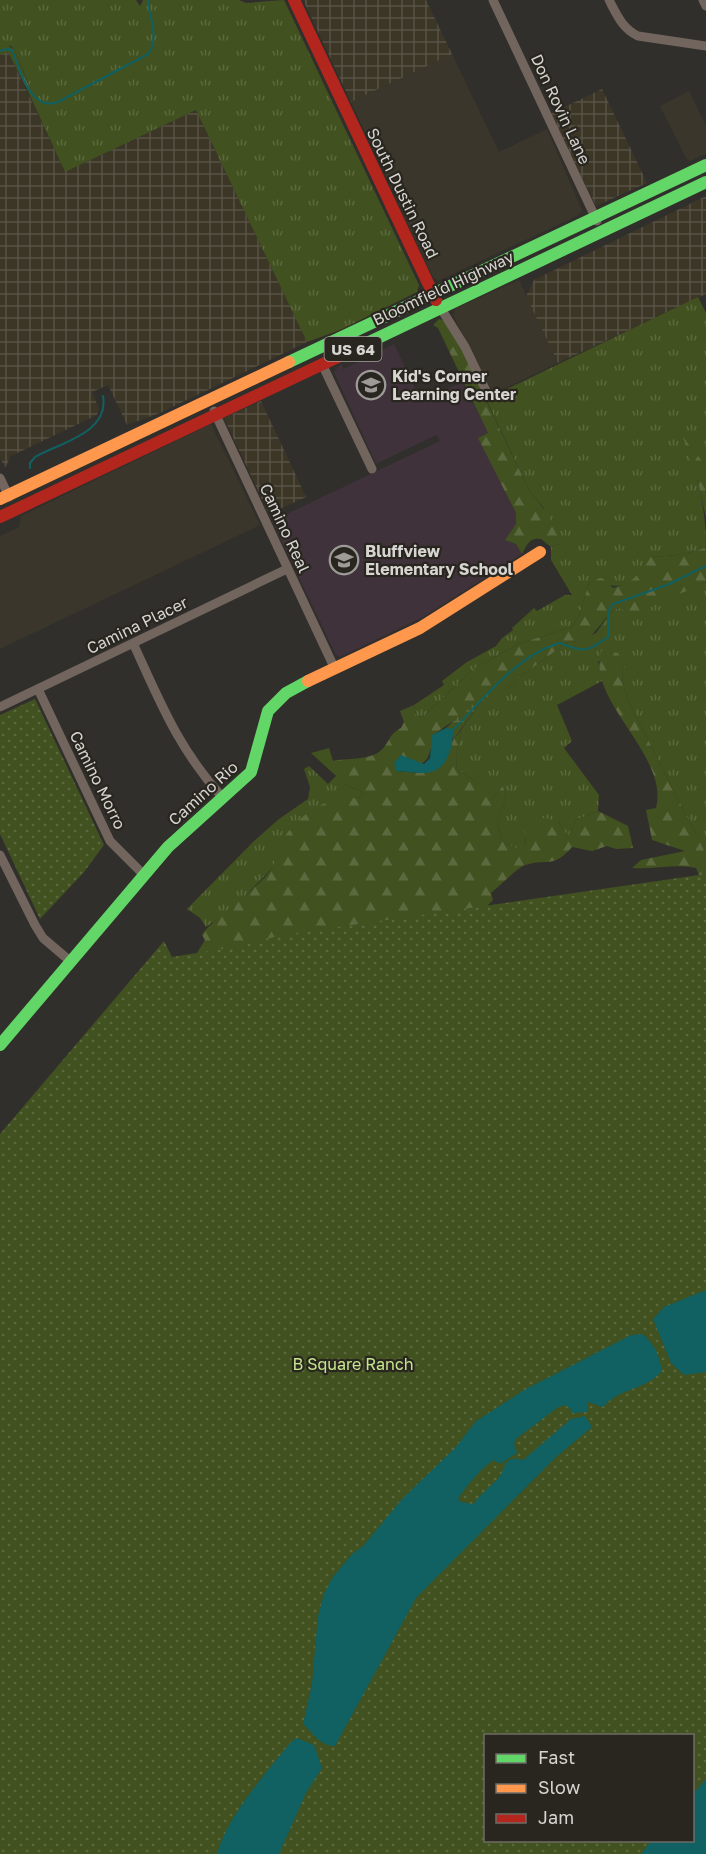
<svg xmlns="http://www.w3.org/2000/svg" width="706" height="1854" viewBox="0 0 706 1854" font-family="'Golos Text',sans-serif">
<style>
.built{fill:#3b362b}
.industrial{fill:url(#industrial-grid)}
.education{fill:#40323b}
.grass{fill:url(#grass-tufts)}
.forest{fill:url(#forest-firs)}
.wetland{fill:url(#wetland-marsh)}
.park{fill:url(#park-dots);fill-rule:evenodd}
.water{fill:#116062}
.lines{fill:none;stroke-linecap:round;stroke-linejoin:round}
.stream{stroke:#116062;stroke-width:2}
.street{stroke:#72655e;stroke-width:9}
.fast{stroke:#63d668;stroke-width:12}
.slow{stroke:#ff974d;stroke-width:12}
.jam{stroke:#b3261e;stroke-width:12}
.labels{text-anchor:middle;dominant-baseline:central;stroke-width:4.5;stroke-linejoin:round;paint-order:stroke}
.shield{fill:#292620;stroke:#a3a09c;stroke-width:1.5}
.shield-label{font-size:15px;font-weight:bold;fill:#d7d5d1}
.street-label{font-size:16px;fill:#d7d5d1;stroke:#292620}
.poi-label{font-size:16px;font-weight:bold;fill:#d7d5d1;stroke:#292620;text-anchor:start}
.park-label{font-size:16px;fill:#c5e78b;stroke:#292620}
</style>
<defs>
<pattern id="industrial-grid" width="8" height="8" patternUnits="userSpaceOnUse" patternTransform="scale(1.5)"><rect width="8" height="8" fill="#3c3627"/><path d="M0 4h8M4 0v8" fill="none" stroke="#575245"/></pattern>
<pattern id="grass-tufts" width="24" height="20" patternUnits="userSpaceOnUse" patternTransform="scale(1.5)"><rect width="24" height="20" fill="#41511f"/><path d="M3 7l-1-3M5 7V3M7 7l1-3M15 17l-1-3M17 17v-4M19 17l1-3" fill="none" stroke="#5c693e"/></pattern>
<pattern id="forest-firs" width="22" height="20" patternUnits="userSpaceOnUse" patternTransform="scale(1.5)"><rect width="22" height="20" fill="#41511f"/><path d="M5 1l3.5 6h-7zM16 11l3.5 6h-7z" fill="#5c693e"/></pattern>
<pattern id="wetland-marsh" width="20" height="14" patternUnits="userSpaceOnUse" patternTransform="scale(1.5)"><rect width="20" height="14" fill="#41511f"/><path d="M1 5h8M5 5V1M11 12h8M15 12V8" fill="none" stroke="#5c693e"/></pattern>
<pattern id="park-dots" width="8" height="8" patternUnits="userSpaceOnUse" patternTransform="scale(1.5)"><rect width="8" height="8" fill="#41511f"/><path d="M2 2h.1M6 6h.1" fill="none" stroke="#5c693e" stroke-width="1.8" stroke-linecap="round"/></pattern>
</defs>
<rect width="100%" height="100%" fill="#312f2b"/>
<path class="built" d="M 452,54 L 499,152 L 547,129 L 582,210 L 579,215 L 438,281 L 433,277 L 351,102 Z
M 689,91 L 706,126 L 706,154 L 690,161 L 686,158 L 660,106 Z
M 519,280 L 558,363 L 493,394 L 453,315 L 456,308 Z
M 211,424 L 260,525 L 0,649 L 0,536 L 19,527 L 21,516 Z"/>
<path class="industrial" d="M 303,0 L 426,0 L 452,54 L 351,102 Z
M 8,51 L 65,172 L 196,110 L 307,342 L 160,413 L 127,425 L 108,385 L 92,392 L 99,409 L 97,415 L 11,456 L 5,468 L 0,458 L 0,55 Z
M 602,89 L 647,183 L 596,206 L 550,114 Z
M 706,196 L 706,294 L 558,363 L 526,296 L 534,280 Z
M 261,401 L 306,497 L 269,514 L 224,418 Z"/>
<path class="education" d="M 394,344 L 421,401 L 463,382 L 488,433 L 479,438 L 516,513 L 516,524 L 506,540 L 516,544 L 522,554 L 423,617 L 340,657 L 336,655 L 272,521 L 440,441 L 436,435 L 376,464 L 334,372 L 341,364 L 344,369 Z"/>
<path class="grass" d="M 0,0 L 136,0 L 140,6 L 143,0 L 239,0 L 246,3 L 284,0 L 419,285 L 417,292 L 340,330 L 307,342 L 196,110 L 65,172 L 25,85 L 29,85 L 14,49 L 11,46 L 0,47 Z
M 698,297 L 706,313 L 706,466 L 684,439 C 698,474 706,510 706,547 C 692,554 663,557 647,557 C 635,590 619,590 590,580 L 579,616 L 572,627 L 518,644 L 472,670 L 423,717 L 416,715 L 414,705 L 444,685 L 442,681 L 467,662 L 496,646 L 502,638 L 513,630 L 512,628 L 534,608 L 537,611 L 565,595 L 572,595 L 551,560 L 551,547 L 560,544 L 543,507 L 530,492 L 486,399 Z
M 706,582 L 706,854 L 628,700 L 622,679 L 624,665 L 598,661 L 602,681 L 557,705 L 572,741 L 564,748 L 599,795 L 598,811 L 576,820 L 568,837 L 558,821 L 525,838 L 527,854 L 502,841 L 497,821 L 506,798 L 503,786 L 492,799 L 478,783 L 457,769 L 456,755 L 461,730 L 479,704 L 492,693 L 508,688 L 521,676 L 568,642 L 579,641 L 596,633 L 611,612 L 618,608 L 672,596 Z
M 309,766 L 328,784 L 337,775 L 346,785 L 359,790 L 363,794 L 358,799 L 285,837 L 274,866 L 234,908 L 206,927 L 200,918 L 187,909 L 253,842 L 279,819 L 308,799 L 310,787 L 304,769 Z"/>
<path class="forest" d="M 6,45 L 14,49 L 29,86 L 25,85 L 8,52 L 0,55 L 0,47 Z
M 439,319 L 443,320 L 460,346 L 530,492 C 543,507 557,525 560,544 L 551,547 L 541,539 C 529,537 527,545 522,554 L 516,544 L 505,540 L 516,524 L 516,513 L 478,438 L 488,433 L 438,328 L 433,325 Z
M 683,437 L 706,466 L 706,518 L 698,482 Z
M 706,547 L 706,582 L 635,614 L 618,608 L 611,612 L 587,641 L 568,642 L 521,676 L 508,688 L 492,694 L 433,735 C 429,766 425,764 397,771 L 419,773 L 450,750 L 453,740 L 461,730 L 456,755 L 457,769 L 478,783 L 486,785 L 492,799 L 503,786 L 506,798 L 497,821 L 502,841 L 526,853 L 525,831 L 544,818 L 558,821 L 568,837 L 576,820 L 598,811 L 628,826 L 633,848 L 616,849 L 607,846 L 592,851 L 572,847 C 553,869 548,858 525,865 C 517,868 499,887 491,893 L 493,900 L 480,913 L 192,961 L 205,940 L 202,935 C 206,926 242,900 253,889 C 260,882 270,873 274,864 C 278,856 280,847 284,838 C 297,816 332,792 358,799 L 363,794 L 359,790 L 346,785 L 311,753 L 329,748 L 333,761 C 347,758 368,760 379,752 C 390,744 387,735 401,728 L 404,722 L 400,711 L 414,705 L 416,715 L 423,717 L 472,670 L 518,644 L 572,627 L 579,616 L 590,580 L 602,578 L 613,588 C 632,583 640,576 646,557 C 663,557 692,554 706,547 Z
M 602,650 L 618,653 L 624,665 L 622,679 L 628,700 L 706,854 L 706,891 L 696,868 C 675,863 653,870 632,868 L 641,860 L 685,851 L 652,840 L 646,810 L 656,808 C 670,755 583,698 602,650 Z"/>
<path class="wetland" d="M 492,693 L 479,704 L 453,740 L 452,734 L 446,728 L 475,701 Z"/>
<path class="park" d="M 35,699 L 104,845 L 84,872 L 40,919 L 0,834 L 0,715 Z
M 706,874 L 706,1854 L 0,1854 L 0,1134 L 164,941 L 172,957 L 234,947 L 282,935 ZM 486,1736 L 692,1736 L 692,1840 L 486,1840 Z"/>
<path class="water" d="M 446,728 L 454,729 C 452,735 453,741 451,748 C 441,780 424,773 396,771 L 394,763 L 401,755 L 424,764 L 430,758 L 432,735 Z
M 706,1290 L 706,1372 L 684,1375 L 671,1363 L 653,1319 L 664,1307 Z
M 642,1334 C 655,1344 659,1355 662,1371 C 646,1390 619,1388 603,1407 L 588,1402 L 587,1412 L 572,1413 L 570,1408 L 564,1405 L 557,1408 L 517,1438 L 514,1443 L 517,1453 L 500,1464 L 494,1460 C 484,1465 464,1489 458,1499 L 461,1502 L 473,1504 C 480,1495 488,1488 497,1480 C 507,1470 501,1454 523,1460 L 571,1419 L 585,1416 L 592,1427 L 555,1458 L 416,1598 L 335,1746 C 320,1746 313,1733 303,1724 L 312,1684 L 318,1616 L 324,1594 L 332,1578 L 352,1554 L 363,1546 L 403,1498 L 455,1448 L 476,1421 L 526,1389 L 631,1335 Z
M 297,1738 L 314,1745 L 322,1768 L 306,1793 L 279,1854 L 217,1854 C 227,1816 266,1773 291,1742 Z
M 706,1779 L 706,1854 L 641,1854 L 651,1841 L 692,1840 L 693,1794 Z"/>
<g class="lines">
<path class="stream" d="M 0,51 L 6,49 L 12,50 C 20,70 30,112 58,102 L 148,54 C 160,38 149,19 148,0
M 30,468 L 30,463 L 35,457 C 59,443 110,433 103,396
M 454,729 C 482,700 520,653 560,643 C 584,653 587,652 608,637 L 608,612 L 613,604 L 667,585 L 706,566"/>
<path class="street" d="M 493,0 L 597,221
M 609,0 C 617,15 622,28 638,36 L 706,46
M 703,0 L 706,6
M 440,307 L 465,347 L 489,397
M 322,364 L 372,469
M 214,411 L 334,667
M 0,478 L 9,497
M 133,643 C 160,702 178,748 222,797
M 38,689 L 110,841 L 143,874
M 0,707 L 287,569
M 0,855 L 35,925 L 43,938 L 70,961"/>
<path class="fast" d="M 363,345 L 706,182
M 289,362 L 706,165
M 0,1045 L 168,847 L 251,772 L 268,711 L 286,693 L 308,681"/>
<path class="slow" d="M 0,499 L 289,362
M 308,681 L 420,628 L 540,552"/>
<path class="jam" d="M 294,0 L 436,300
M 0,517 L 363,345"/>
</g>
<defs>
<g id="school-ring" transform="scale(1.5)"><circle r="9.5" fill="#292620" stroke="#9d9b97" stroke-width="1.5"/><path d="M0-5L7-2L0 1L-7-2ZM-4 1L0 2.5L4 1V4Q0 6-4 4Z" fill="#9d9b97"/></g>
</defs>
<g fill-rule="evenodd">
<use href="#school-ring" x="371" y="385"/>
<use href="#school-ring" x="344" y="560"/>
</g>
<g class="labels">
<rect class="shield" x="324.5" y="337" width="57" height="24" rx="4.5"/>
<g class="shield-label">
<text x="353" y="349">US 64</text>
</g>
<g class="street-label">
<text transform="translate(561 109) rotate(65)">Don Rovin Lane</text>
<text transform="translate(403 193) rotate(64)">South Dustin Road</text>
<text transform="translate(443 288) rotate(-25)">Bloomfield Highway</text>
<text transform="translate(285 528) rotate(65)">Camino Real</text>
<text transform="translate(137 625) rotate(-26)">Camina Placer</text>
<text transform="translate(98 780) rotate(64)">Camino Morro</text>
<text transform="translate(203 793) rotate(-42)">Camino Rio</text>
</g>
<g class="poi-label">
<text x="392" y="376">Kid's Corner<tspan x="392" dy="18">Learning Center</tspan></text>
<text x="365" y="551">Bluffview<tspan x="365" dy="18">Elementary School</tspan></text>
</g>
<g class="park-label">
<text x="353" y="1364">B Square Ranch</text>
</g>
</g>
<rect x="484" y="1734" width="210" height="108" fill="#292620" stroke="#6f6c67" stroke-width="1.5"/>
<rect x="496" y="1754" width="30" height="9" fill="#63d668" stroke="#6f6c67" stroke-width="1.5"/>
<text x="538" y="1764" font-size="18" fill="#d7d5d1">Fast</text>
<rect x="496" y="1784" width="30" height="9" fill="#ff974d" stroke="#6f6c67" stroke-width="1.5"/>
<text x="538" y="1794" font-size="18" fill="#d7d5d1">Slow</text>
<rect x="496" y="1814" width="30" height="9" fill="#b3261e" stroke="#6f6c67" stroke-width="1.5"/>
<text x="538" y="1824" font-size="18" fill="#d7d5d1">Jam</text>
</svg>
